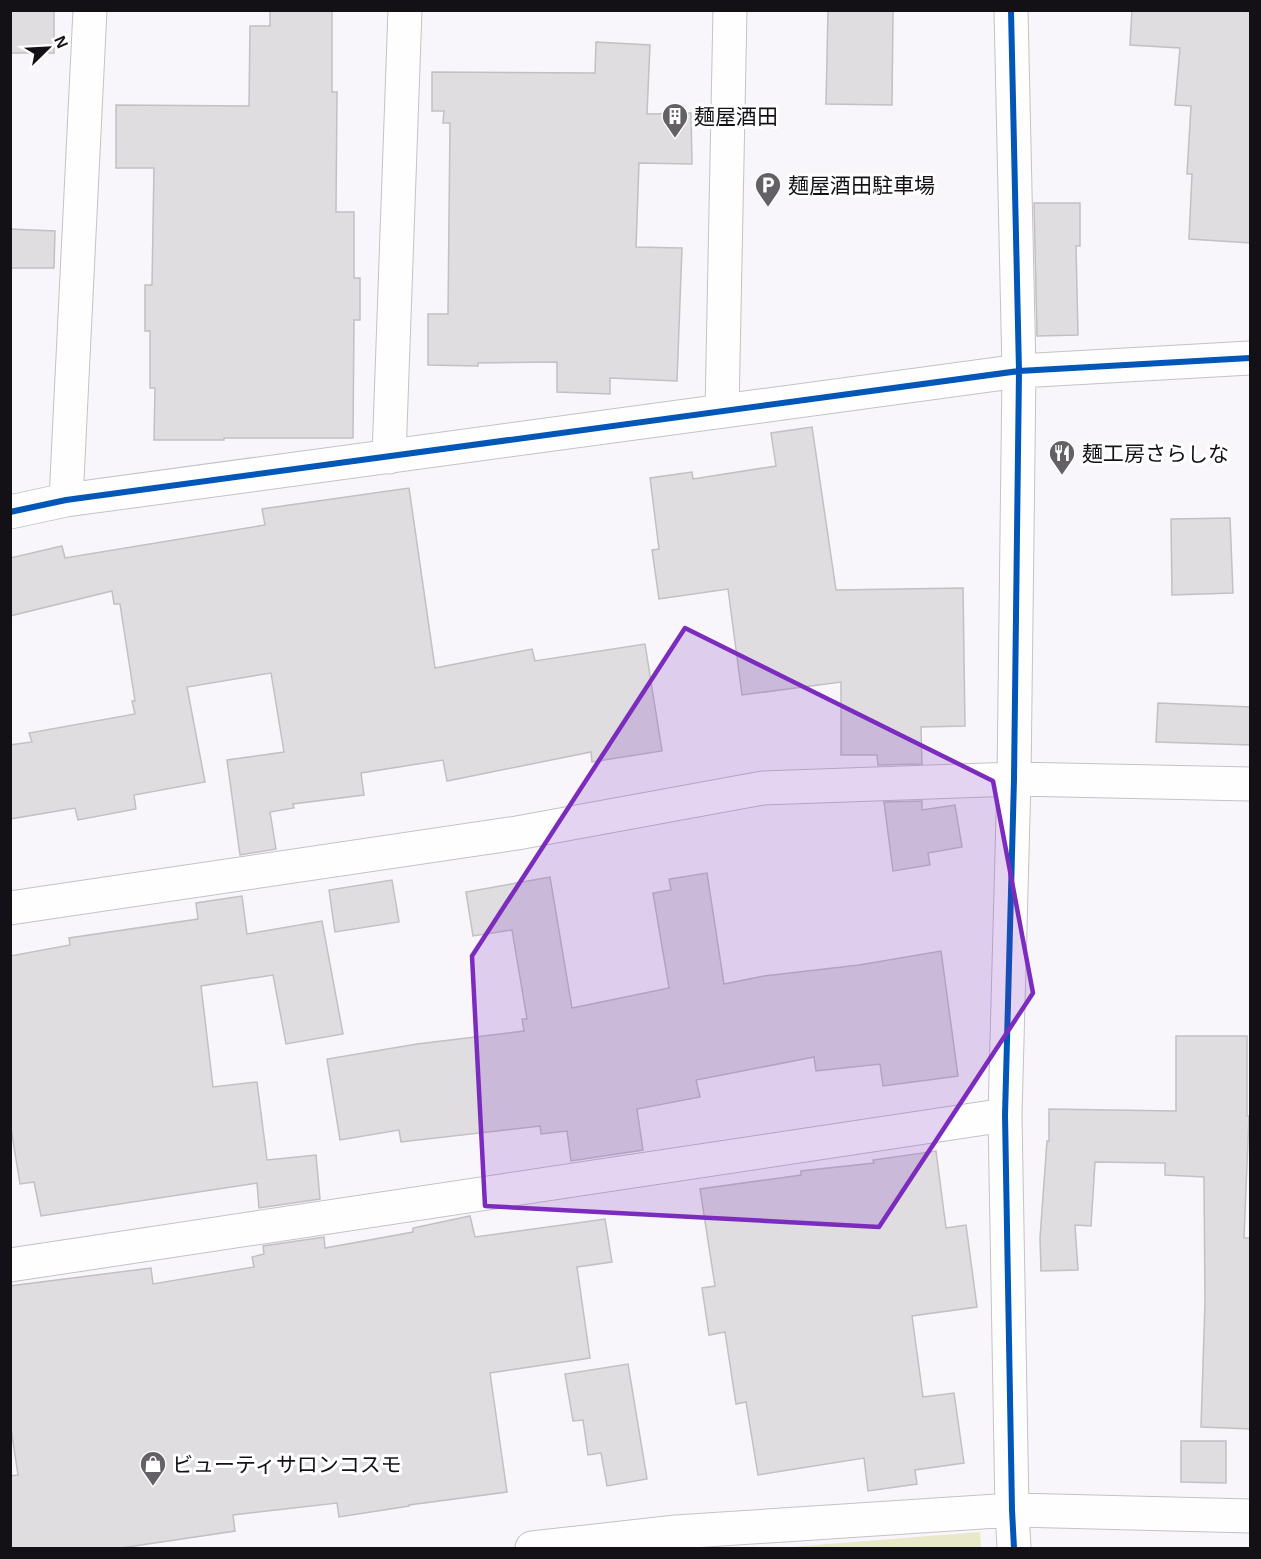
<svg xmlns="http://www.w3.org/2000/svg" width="1261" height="1559" viewBox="0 0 1261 1559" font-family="Helvetica,'Noto Sans JP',sans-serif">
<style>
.green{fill:#e7e9c9}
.building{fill:#dfdde0;stroke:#c3bfc3;stroke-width:1.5}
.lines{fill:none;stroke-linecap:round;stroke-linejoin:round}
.minor-casing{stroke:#c3c2c6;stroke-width:35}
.minor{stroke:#fefefe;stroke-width:33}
.cycleway-casing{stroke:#fff;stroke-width:10}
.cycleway{stroke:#0057b8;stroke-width:6}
.marked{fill:#7b2cbf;fill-opacity:0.2;stroke:#7b2cbf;stroke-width:4.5;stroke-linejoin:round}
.labels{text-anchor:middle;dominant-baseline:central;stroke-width:6;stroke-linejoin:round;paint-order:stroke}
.poi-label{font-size:21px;fill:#131116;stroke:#fff;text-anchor:start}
</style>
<rect width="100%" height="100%" fill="#f8f6fb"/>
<path class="green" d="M 980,1532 L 981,1548 L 778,1548 Z"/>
<path class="building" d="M 10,10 L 54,10 L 54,53 L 10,53 Z
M 270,10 L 332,10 L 332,92 L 337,92 L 336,212 L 354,212 L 354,278 L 360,278 L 360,320 L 354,320 L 353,438 L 224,438 L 224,440 L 154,440 L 155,388 L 150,388 L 150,331 L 145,331 L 145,285 L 152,285 L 154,168 L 116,168 L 116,105 L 249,106 L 250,26 L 270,26 Z
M 828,10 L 893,10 L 892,105 L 826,104 Z
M 1132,10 L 1232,10 L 1251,12 L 1251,243 L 1189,239 L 1192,174 L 1187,174 L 1191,106 L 1175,105 L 1180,48 L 1130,45 Z
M 596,42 L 650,45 L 647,114 L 691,113 L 692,164 L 639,163 L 636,247 L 682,248 L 677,381 L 610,378 L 610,394 L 557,392 L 557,362 L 478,363 L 478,366 L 428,365 L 428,314 L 448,314 L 450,123 L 443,123 L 444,111 L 432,111 L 432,72 L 595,73 Z
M 1034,203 L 1080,203 L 1080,246 L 1076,246 L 1078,335 L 1037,336 Z
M 10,229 L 55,231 L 54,268 L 10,268 Z
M 812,427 L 836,590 L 963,588 L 965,726 L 921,727 L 922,764 L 878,765 L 877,755 L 841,755 L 841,682 L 742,695 L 728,589 L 659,599 L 652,550 L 659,549 L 650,478 L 692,472 L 693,479 L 776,466 L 771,433 Z
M 409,488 L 435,668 L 532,649 L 535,661 L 645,644 L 662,751 L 592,762 L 591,752 L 447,781 L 443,760 L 361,773 L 364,795 L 293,804 L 294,808 L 270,812 L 276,849 L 240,855 L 227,760 L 284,752 L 271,673 L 187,687 L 205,782 L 134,795 L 136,809 L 78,820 L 75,808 L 10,819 L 10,745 L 32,742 L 29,733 L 135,714 L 132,701 L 135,701 L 120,604 L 114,604 L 112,591 L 10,616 L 10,558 L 62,546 L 65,558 L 265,525 L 262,509 Z
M 1230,518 L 1233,593 L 1172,595 L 1171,519 Z
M 1158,703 L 1251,707 L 1251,745 L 1156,742 Z
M 922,801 L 922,810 L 955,805 L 962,847 L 928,853 L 930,865 L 893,871 L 884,802 Z
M 707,873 L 724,984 L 764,976 L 859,965 L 941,951 L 958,1076 L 883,1086 L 880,1064 L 816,1071 L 814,1057 L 696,1080 L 700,1097 L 637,1109 L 643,1150 L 571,1161 L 567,1131 L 541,1134 L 540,1126 L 401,1142 L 399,1130 L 340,1140 L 327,1059 L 417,1044 L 524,1031 L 522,1019 L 527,1019 L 512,930 L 473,936 L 466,892 L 550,877 L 572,1008 L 669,988 L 653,893 L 671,890 L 669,879 Z
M 392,880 L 399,922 L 335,932 L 329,890 Z
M 242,896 L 247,934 L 322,921 L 343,1034 L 286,1044 L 273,975 L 201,986 L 213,1087 L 257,1082 L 267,1160 L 316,1155 L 320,1199 L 259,1208 L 257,1183 L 41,1216 L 34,1182 L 20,1184 L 10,1122 L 10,956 L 70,945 L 69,938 L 198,919 L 196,903 Z
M 1176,1036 L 1247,1036 L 1247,1116 L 1249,1116 L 1244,1238 L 1251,1238 L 1251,1429 L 1201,1427 L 1205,1302 L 1204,1177 L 1165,1175 L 1165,1163 L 1095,1162 L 1091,1226 L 1075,1225 L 1078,1270 L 1041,1271 L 1040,1238 L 1047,1141 L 1049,1141 L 1049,1109 L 1176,1111 Z
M 936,1151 L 946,1228 L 966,1225 L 977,1307 L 912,1316 L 923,1397 L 954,1393 L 964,1463 L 915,1470 L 917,1484 L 868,1491 L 864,1458 L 758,1475 L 746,1402 L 736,1404 L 725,1332 L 709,1335 L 702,1288 L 715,1286 L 700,1189 L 801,1175 L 801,1171 L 874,1163 L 873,1160 Z
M 470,1216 L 475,1237 L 605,1219 L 612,1262 L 577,1267 L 590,1358 L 490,1373 L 507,1492 L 409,1505 L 409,1506 L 339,1517 L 337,1503 L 233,1515 L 235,1531 L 121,1548 L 10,1548 L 10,1476 L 18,1475 L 10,1422 L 10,1286 L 151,1268 L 153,1284 L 254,1267 L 252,1257 L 264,1254 L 263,1246 L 324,1237 L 325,1248 L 413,1232 L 413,1228 Z
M 628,1364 L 647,1479 L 607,1486 L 601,1453 L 588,1455 L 583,1420 L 573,1421 L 565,1374 Z
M 1181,1441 L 1226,1441 L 1226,1483 L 1181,1482 Z"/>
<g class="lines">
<g class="minor-casing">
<path id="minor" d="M 1011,10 L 1019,371 L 1014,779 L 1005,1115 L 1012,1510 L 1014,1548
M 722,411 L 730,10
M 389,457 L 405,10
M 66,500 L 90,10
M 10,512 L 66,500 L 1019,371 L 1250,358
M 10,908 L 517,833 L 763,788 L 1014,779 L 1250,784
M 10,1265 L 1005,1115
M 532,1548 L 676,1532 L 1012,1510 L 1250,1516"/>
</g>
<use href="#minor" class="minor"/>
<g class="cycleway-casing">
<path id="cycleway" d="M 1011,10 L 1019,371 L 1014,779 L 1005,1115 L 1012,1510 L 1014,1548
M 10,512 L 66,500 L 1019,371 L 1250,358"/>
</g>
<use href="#cycleway" class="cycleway"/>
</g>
<path class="marked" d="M 685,628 L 993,781 L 1033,993 L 879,1227 L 485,1206 L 472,956 Z"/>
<defs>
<g id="building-pin" transform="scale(1.35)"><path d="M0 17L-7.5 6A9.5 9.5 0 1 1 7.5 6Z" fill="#636166" stroke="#fff"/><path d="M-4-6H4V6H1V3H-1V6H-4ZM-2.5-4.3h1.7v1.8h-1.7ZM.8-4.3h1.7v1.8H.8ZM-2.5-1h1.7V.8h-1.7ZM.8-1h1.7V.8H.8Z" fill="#fff"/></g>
<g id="parking-pin" transform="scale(1.35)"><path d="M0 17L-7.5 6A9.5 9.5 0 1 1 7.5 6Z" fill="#636166" stroke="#fff"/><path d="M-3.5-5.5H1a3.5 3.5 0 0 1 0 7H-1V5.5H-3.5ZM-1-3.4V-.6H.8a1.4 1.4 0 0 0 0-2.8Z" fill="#fff"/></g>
<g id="restaurant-pin" transform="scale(1.35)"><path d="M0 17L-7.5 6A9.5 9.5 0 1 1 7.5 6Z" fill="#636166" stroke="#fff"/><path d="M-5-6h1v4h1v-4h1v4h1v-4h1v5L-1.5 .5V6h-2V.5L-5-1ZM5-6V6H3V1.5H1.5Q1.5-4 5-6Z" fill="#fff"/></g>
<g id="shop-pin" transform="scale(1.35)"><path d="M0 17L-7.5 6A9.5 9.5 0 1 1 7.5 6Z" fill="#636166" stroke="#fff"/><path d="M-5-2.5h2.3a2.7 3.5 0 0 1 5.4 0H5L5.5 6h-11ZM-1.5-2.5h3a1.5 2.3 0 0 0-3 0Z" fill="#fff"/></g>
</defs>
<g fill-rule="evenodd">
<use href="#building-pin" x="675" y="116"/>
<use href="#parking-pin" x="768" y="185"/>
<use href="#restaurant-pin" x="1062" y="453"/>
<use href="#shop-pin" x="153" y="1464"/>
</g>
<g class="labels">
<g class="poi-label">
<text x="694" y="116">麺屋酒田</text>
<text x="788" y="185">麺屋酒田駐車場</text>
<text x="1082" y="453">麺工房さらしな</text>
<text x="172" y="1464">ビューティサロンコスモ</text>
</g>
</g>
<rect width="1261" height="1559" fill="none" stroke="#131116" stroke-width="24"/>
<g transform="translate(48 48) rotate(66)" stroke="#ffffff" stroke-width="4.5" paint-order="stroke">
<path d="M0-4.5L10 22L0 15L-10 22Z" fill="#131116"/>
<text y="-9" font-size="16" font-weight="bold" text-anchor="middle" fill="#131116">N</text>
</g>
</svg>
